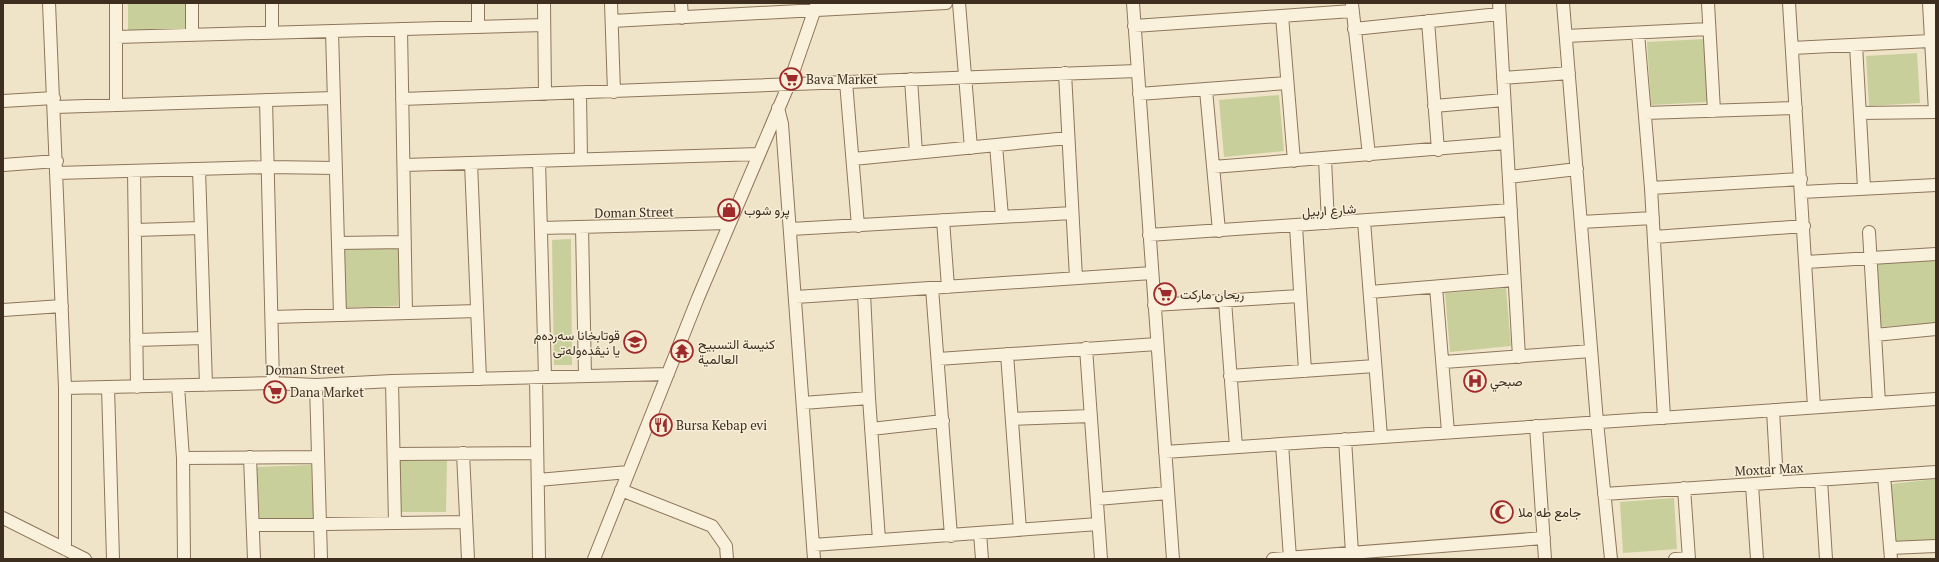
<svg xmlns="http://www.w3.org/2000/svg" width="1939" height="562" viewBox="0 0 1939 562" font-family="'PT Serif',Vazirmatn,serif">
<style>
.green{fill:#c9cf9b}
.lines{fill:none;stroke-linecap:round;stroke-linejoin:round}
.minor-casing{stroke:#8d765c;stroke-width:14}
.minor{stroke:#faf1dc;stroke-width:12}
.labels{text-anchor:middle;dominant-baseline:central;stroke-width:3;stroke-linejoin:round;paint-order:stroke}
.poi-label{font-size:13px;fill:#3d2e20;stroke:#f7eed8;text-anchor:start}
.street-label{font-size:13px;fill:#3d2e20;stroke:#f7eed8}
</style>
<rect width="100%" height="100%" fill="#f0e4c8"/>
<path class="green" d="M 128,3 L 185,3 L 187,31 L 128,32 Z
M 1704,39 L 1708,102 L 1651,105 L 1647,42 Z
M 1917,53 L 1920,103 L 1869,106 L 1866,56 Z
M 1279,95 L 1284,151 L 1224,157 L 1219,100 Z
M 571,239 L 572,365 L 554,365 L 552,240 Z
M 400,246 L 398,306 L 342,308 L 342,247 Z
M 1936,258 L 1936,323 L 1880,327 L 1875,262 Z
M 1506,288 L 1511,346 L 1450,352 L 1445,293 Z
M 447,460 L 446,512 L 401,512 L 398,461 Z
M 311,465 L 314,518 L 258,520 L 255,467 Z
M 1936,479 L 1936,540 L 1896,543 L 1891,484 Z
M 1674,498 L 1677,549 L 1623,553 L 1620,502 Z"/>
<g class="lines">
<g class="minor-casing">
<path id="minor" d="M 49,3 L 65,388 L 65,549
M 116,3 L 116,105
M 192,3 L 192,35
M 272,3 L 272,33
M 478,3 L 478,27
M 544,3 L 545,94
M 611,3 L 614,92
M 681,3 L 682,18
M 959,3 L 971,148
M 1133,3 L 1173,559
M 1499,3 L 1519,357
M 1563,3 L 1597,422 L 1611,559
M 1708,3 L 1714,111
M 1789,3 L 1814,407
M 1929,3 L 1935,112
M 1352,4 L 1369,155
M 1282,16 L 1294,161
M 612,21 L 946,3
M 1428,21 L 1438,150
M 1134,26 L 1352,11
M 401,29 L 406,313
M 1354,29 L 1499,14
M 332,31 L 340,315
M 1638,33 L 1651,188 L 1664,418
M 1566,36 L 1709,29
M 116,37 L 544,25
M 1856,45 L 1864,188
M 1792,48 L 1930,41
M 1065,73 L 1076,278
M 1503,78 L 1569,73
M 911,79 L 916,153
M 846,82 L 858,226
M 1206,90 L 1219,231
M 580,93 L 581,159
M 1139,94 L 1287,83
M 402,99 L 1137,71
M 266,100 L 273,383
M 3,101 L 54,98
M 1434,106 L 1504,100
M 55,107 L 334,98
M 778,108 L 782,124 L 814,559
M 1645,113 L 1796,108
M 1860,113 L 1936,112
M 996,145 L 1002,217
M 853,159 L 1068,138
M 1325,159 L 1328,223
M 539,161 L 545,377
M 471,163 L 480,379
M 3,165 L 57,161
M 404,165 L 759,154
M 1213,167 L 1506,143
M 199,169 L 206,385
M 134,171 L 137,387
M 57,173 L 268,167 L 336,168
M 1509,177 L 1577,169
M 1651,188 L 1801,179
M 1802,192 L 1936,185
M 943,220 L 948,287
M 1364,221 L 1381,437
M 1581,222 L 1653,218
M 1296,226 L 1305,371
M 582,227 L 585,376
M 541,228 L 728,223
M 791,229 L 1072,213
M 135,230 L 201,228
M 1869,232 L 1879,403
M 1149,235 L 1511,210
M 1654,237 L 1804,226
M 338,243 L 405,242
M 1806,262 L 1936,254
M 1436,287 L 1448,432
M 932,288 L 951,536
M 1370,292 L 1514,280
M 864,293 L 869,398 L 879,540
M 796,297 L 1152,273
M 1225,301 L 1236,447
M 1154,305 L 1300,296
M 3,310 L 62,306
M 272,317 L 477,311
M 1875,335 L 1936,329
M 136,340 L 204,338
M 1086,348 L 1101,559
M 1007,354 L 1020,530
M 938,359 L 1157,344
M 1444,362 L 1591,351
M 1230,376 L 1375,366
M 536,377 L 539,559
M 392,381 L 395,523
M 316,385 L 321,559
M 178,386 L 183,458 L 184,559
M 108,387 L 113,559
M 65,388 L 273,383 L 316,385 L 392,381 L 668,374
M 803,403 L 869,398
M 1773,410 L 1777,482
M 1012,419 L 1091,416
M 1536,426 L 1545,559
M 871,429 L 943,421
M 1345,439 L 1352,553
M 1282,444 L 1290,558
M 1165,452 L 1936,399
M 463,453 L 468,559
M 394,454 L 537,453
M 250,457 L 254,559
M 183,458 L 318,457
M 1884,476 L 1891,559
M 538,480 L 628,472
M 1821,480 L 1826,559
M 1752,485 L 1757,559
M 1684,488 L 1689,559
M 621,490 L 712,526 L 726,546 L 727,559
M 1604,494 L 1936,472
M 1097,499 L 1168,493
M 3,518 L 85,559
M 254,525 L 466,522
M 980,533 L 982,559
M 813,545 L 1098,524
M 1890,548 L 1936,546
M 594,559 L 698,298 L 789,84 L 817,3
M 1273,559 L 1544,538
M 1675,559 L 1689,558"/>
</g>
<use href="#minor" class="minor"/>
</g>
<defs>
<g id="supermarket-ring" transform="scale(1.15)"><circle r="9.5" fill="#f7eed8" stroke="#9e2a2b" stroke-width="1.5"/><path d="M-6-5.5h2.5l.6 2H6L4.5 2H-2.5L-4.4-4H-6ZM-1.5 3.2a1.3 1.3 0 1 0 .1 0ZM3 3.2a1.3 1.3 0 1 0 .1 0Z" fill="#9e2a2b"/></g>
<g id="shop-ring" transform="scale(1.15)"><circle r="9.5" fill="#f7eed8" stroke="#9e2a2b" stroke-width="1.5"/><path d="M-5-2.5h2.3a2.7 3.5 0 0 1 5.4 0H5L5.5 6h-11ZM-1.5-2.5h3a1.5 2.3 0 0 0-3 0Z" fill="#9e2a2b"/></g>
<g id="school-ring" transform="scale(1.15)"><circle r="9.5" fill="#f7eed8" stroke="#9e2a2b" stroke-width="1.5"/><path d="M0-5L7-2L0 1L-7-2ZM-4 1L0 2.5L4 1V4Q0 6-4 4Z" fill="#9e2a2b"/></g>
<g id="temple-ring" transform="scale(1.15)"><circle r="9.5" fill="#f7eed8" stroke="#9e2a2b" stroke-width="1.5"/><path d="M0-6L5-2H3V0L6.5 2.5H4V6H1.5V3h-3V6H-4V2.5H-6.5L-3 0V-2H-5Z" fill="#9e2a2b"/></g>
<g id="hospital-ring" transform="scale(1.15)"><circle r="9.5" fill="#f7eed8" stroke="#9e2a2b" stroke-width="1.5"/><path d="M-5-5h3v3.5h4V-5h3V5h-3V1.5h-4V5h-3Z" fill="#9e2a2b"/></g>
<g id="restaurant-ring" transform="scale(1.15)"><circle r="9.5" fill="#f7eed8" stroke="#9e2a2b" stroke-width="1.5"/><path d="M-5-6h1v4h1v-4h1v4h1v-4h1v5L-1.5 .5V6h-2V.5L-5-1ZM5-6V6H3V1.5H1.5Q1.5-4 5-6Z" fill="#9e2a2b"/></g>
<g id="mosque-ring" transform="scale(1.15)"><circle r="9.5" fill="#f7eed8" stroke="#9e2a2b" stroke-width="1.5"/><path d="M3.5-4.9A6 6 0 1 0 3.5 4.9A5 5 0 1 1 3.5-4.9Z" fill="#9e2a2b"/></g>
</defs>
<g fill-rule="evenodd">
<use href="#supermarket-ring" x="791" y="79"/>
<use href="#shop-ring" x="729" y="210"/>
<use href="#supermarket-ring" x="1165" y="294"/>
<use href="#school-ring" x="635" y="342"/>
<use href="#temple-ring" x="682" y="351"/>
<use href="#hospital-ring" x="1475" y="381"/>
<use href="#supermarket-ring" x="275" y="392"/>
<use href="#restaurant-ring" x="661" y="425"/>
<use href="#mosque-ring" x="1502" y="512"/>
</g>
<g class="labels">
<g class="poi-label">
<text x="806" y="79">Bava Market</text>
<text x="744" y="210">پرو شوب</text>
<text x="1180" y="294">ريحان ماركت</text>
<text x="620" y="335" text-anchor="end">قوتابخانا سەردەم<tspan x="620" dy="15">یا نیڤدەولەتی</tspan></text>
<text x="698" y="344">كنيسة التسبيح<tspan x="698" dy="15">العالمية</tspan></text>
<text x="1490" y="381">صبحي</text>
<text x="290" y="392">Dana Market</text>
<text x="676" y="425">Bursa Kebap evi</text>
<text x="1518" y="512">جامع طه ملا</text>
</g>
<g class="street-label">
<text transform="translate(1329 210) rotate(-4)">شارع اربيل</text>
<text transform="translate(634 212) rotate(-1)">Doman Street</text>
<text transform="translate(305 369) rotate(-1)">Doman Street</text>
<text transform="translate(1769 469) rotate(-3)">Moxtar Max</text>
</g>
</g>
<rect width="1939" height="562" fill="none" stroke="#3d2e20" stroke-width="8"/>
</svg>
